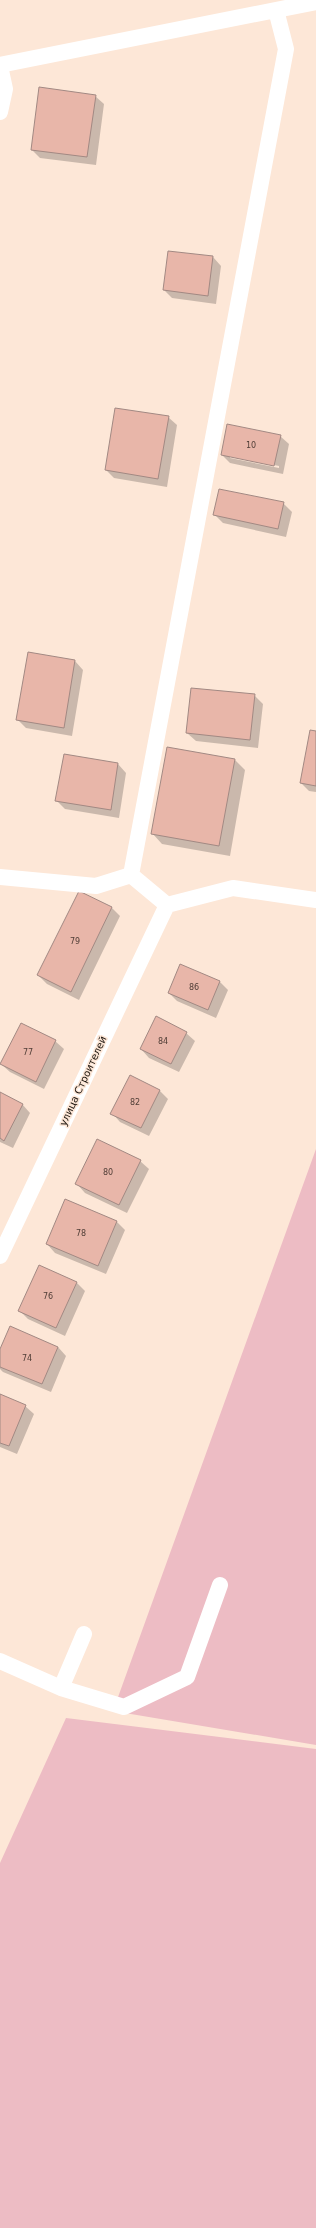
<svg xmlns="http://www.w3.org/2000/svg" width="316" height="2228" viewBox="0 0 316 2228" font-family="'DejaVu Sans',sans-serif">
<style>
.green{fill:#edbcc4}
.shadow{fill:#0003;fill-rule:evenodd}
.building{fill:#e8b6a9;stroke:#a28983}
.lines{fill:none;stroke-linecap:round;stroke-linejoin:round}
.lane{stroke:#fff;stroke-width:16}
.labels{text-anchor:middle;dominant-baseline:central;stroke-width:3;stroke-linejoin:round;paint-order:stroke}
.number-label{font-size:8px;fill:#4f3d36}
.street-label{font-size:10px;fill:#1c150f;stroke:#fde7d7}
</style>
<rect width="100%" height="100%" fill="#fde7d7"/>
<path class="green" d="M 316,1149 L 316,1745 L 113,1711 Z
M 66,1718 L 316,1749 L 316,2228 L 0,2228 L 0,1863 Z"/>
<path class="shadow" d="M 95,96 L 104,104 L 96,165 L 40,158 L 32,150 Z
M 169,252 L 213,257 L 221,266 L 216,304 L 172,298 L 164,290 Z
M 168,417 L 177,425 L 167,487 L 114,478 L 106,470 Z
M 280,436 L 289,444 L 283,474 L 230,463 L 222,455 ZM 230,456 L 279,466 L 279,468 L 230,458 Z
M 283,503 L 292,512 L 286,537 L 223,523 L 214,514 Z
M 29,653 L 75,661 L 83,670 L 72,736 L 26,728 L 17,719 Z
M 254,695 L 263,704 L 258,748 L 196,741 L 187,733 Z
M 316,732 L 316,792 L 309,791 L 301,783 Z
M 64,755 L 118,764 L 126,773 L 119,818 L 65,809 L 56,800 Z
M 235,760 L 245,770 L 230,856 L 162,844 L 152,833 Z
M 112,908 L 120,916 L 79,1000 L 47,984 L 38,975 Z
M 220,982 L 228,990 L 216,1018 L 177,1001 L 169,993 Z
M 186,1033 L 195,1041 L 179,1072 L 149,1058 L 141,1049 Z
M 55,1041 L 64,1049 L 44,1089 L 10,1072 L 1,1064 Z
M 159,1090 L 168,1099 L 149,1136 L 120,1122 L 112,1113 Z
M 0,1093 L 22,1104 L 30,1113 L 13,1148 L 0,1142 Z
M 140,1161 L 149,1169 L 127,1213 L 85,1193 L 77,1184 Z
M 66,1200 L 117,1222 L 125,1230 L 106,1274 L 55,1253 L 47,1244 Z
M 77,1283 L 85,1291 L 65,1336 L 28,1319 L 19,1310 Z
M 58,1347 L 66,1356 L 51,1392 L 3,1372 L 0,1369 L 0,1352 Z
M 0,1395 L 25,1406 L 34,1414 L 17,1454 L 0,1447 Z"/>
<path class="building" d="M 39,87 L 96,95 L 87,157 L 31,150 Z
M 168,251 L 213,256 L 208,296 L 163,290 Z
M 115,408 L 169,416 L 158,479 L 105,470 Z
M 227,424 L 281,435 L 274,466 L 221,455 Z
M 219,489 L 284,502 L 278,529 L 213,515 Z
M 28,652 L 75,660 L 64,728 L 16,720 Z
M 191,688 L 255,694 L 250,740 L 186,733 Z
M 310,730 L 316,731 L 316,786 L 300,783 Z
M 167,747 L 235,759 L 219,846 L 151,834 Z
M 64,754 L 118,763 L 111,810 L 55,801 Z
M 79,891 L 112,907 L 71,992 L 37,975 Z
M 180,964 L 220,981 L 208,1010 L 168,993 Z
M 156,1016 L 187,1032 L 171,1064 L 140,1049 Z
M 21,1023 L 56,1040 L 36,1082 L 0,1064 Z
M 130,1075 L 160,1090 L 141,1128 L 110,1114 Z
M 0,1092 L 23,1104 L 4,1141 L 0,1138 Z
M 97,1139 L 141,1160 L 119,1205 L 75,1184 Z
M 65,1199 L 117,1221 L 98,1266 L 46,1244 Z
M 39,1265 L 77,1282 L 56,1328 L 18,1311 Z
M 10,1326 L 58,1347 L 42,1384 L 0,1367 L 0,1349 Z
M 0,1394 L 26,1405 L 9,1446 L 0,1443 Z"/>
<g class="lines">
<path class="lane" d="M 0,65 L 316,2
M 0,66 L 5,89 L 0,112
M 131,875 L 286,49 L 276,10
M 0,877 L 96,886 L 131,875 L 167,905 L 233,888 L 316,900
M 0,1256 L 167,905
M 0,1661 L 61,1688 L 124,1707 L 187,1677 L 220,1585
M 61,1688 L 84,1634"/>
</g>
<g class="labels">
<g class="number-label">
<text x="251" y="445">10</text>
<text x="75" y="941">79</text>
<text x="194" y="987">86</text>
<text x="163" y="1041">84</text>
<text x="28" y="1052">77</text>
<text x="135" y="1102">82</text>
<text x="108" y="1172">80</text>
<text x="81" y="1233">78</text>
<text x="48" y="1296">76</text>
<text x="27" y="1358">74</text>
</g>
<g class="street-label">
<text transform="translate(83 1081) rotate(-65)">улица Строителей</text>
</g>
</g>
</svg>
